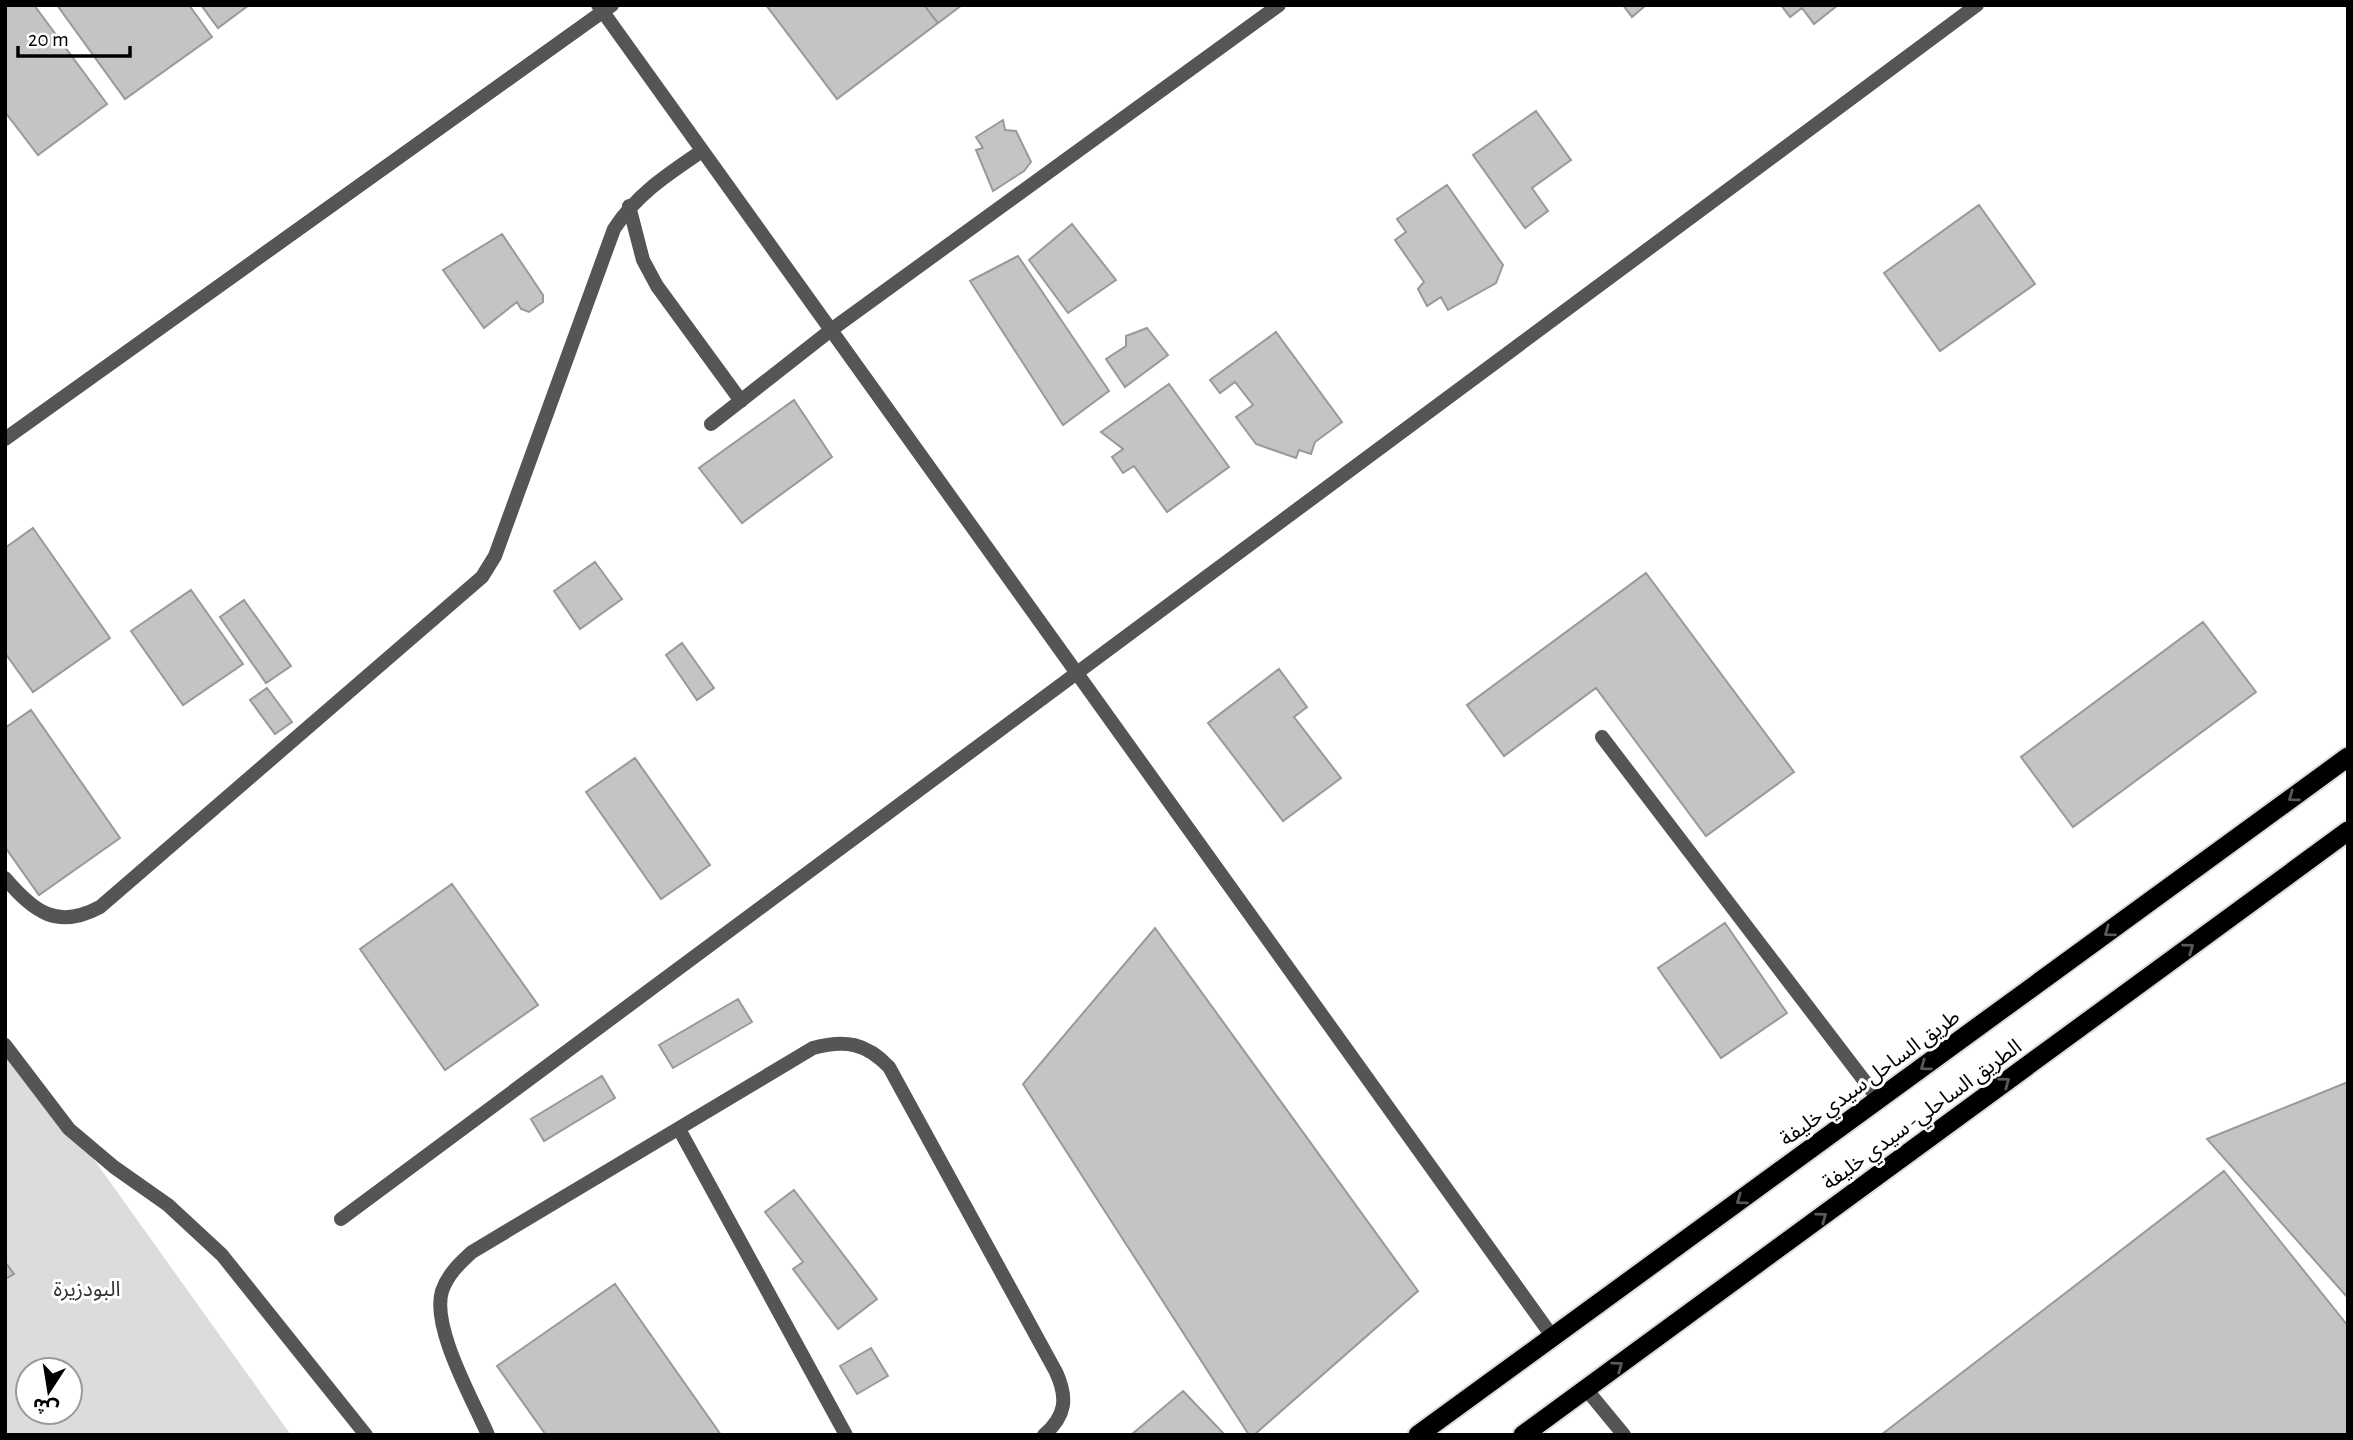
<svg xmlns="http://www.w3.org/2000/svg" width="2353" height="1440" viewBox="0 0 2353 1440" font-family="'Alegreya Sans','Noto Sans Arabic',sans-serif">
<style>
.green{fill:#dcdcdc;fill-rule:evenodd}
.building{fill:#c4c4c4;stroke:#999;stroke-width:2}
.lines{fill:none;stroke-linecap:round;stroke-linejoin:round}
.trunk-casing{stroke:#dbdbdb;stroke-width:23}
.service{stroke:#555;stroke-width:14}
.minor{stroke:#555;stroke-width:14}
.trunk{stroke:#000;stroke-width:19}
.oneway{stroke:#595959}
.labels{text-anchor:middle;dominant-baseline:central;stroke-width:6;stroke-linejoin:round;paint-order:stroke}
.street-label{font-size:21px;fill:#000;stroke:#fff}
.park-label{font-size:21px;fill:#333;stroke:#fff}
</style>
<rect width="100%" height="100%" fill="#fff"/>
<path class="green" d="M 5,1035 L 291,1435 L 5,1435 ZM 28,1370 L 70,1370 L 70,1412 L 28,1412 Z"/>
<path class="building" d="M 5,5 L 34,5 L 107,104 L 38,155 L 5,112 Z
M 57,5 L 189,5 L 212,37 L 125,99 Z
M 201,5 L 249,5 L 218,28 Z
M 766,5 L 924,5 L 938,23 L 837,99 Z
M 924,5 L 962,5 L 938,23 Z
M 1623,5 L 1646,5 L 1632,17 Z
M 1781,5 L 1838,5 L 1814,24 L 1802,8 L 1790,17 Z
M 1536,111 L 1571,160 L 1532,188 L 1548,211 L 1525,228 L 1473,155 Z
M 1003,120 L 1005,130 L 1016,131 L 1031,162 L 1024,171 L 993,191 L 976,150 L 983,148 L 976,137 Z
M 1447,185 L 1503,265 L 1496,283 L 1448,310 L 1441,297 L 1427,306 L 1418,289 L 1424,282 L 1395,240 L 1406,232 L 1397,219 Z
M 1979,205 L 2035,284 L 1940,351 L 1884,273 Z
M 1072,224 L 1116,280 L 1068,313 L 1029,260 Z
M 502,234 L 543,295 L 543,302 L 529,312 L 521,309 L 517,302 L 484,328 L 443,270 Z
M 1018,256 L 1109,391 L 1063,425 L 970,281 Z
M 1147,328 L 1168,355 L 1125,387 L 1106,359 L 1126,346 L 1126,336 Z
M 1276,332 L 1342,422 L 1315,442 L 1311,454 L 1299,450 L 1296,458 L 1256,444 L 1236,417 L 1253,405 L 1235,382 L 1220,393 L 1210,380 Z
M 1169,384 L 1229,467 L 1167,512 L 1134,466 L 1123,473 L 1112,457 L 1123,449 L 1101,432 Z
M 794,400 L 832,457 L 742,523 L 699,468 Z
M 33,528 L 110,638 L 33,692 L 5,653 L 5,548 Z
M 595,562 L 622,599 L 580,629 L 554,591 Z
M 1646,573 L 1794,772 L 1706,836 L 1596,688 L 1504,756 L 1467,705 Z
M 191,590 L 243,664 L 183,705 L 131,631 Z
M 244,600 L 291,666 L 266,683 L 220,617 Z
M 2203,622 L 2256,692 L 2073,827 L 2021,757 Z
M 682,643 L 714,688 L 697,700 L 666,655 Z
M 1279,669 L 1307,707 L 1294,717 L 1341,778 L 1283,821 L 1208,723 Z
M 267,688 L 292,722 L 275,734 L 250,700 Z
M 31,710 L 120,838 L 39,895 L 5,847 L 5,728 Z
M 635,758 L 710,865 L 661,899 L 586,792 Z
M 452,884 L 538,1005 L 445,1070 L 360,949 Z
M 1725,923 L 1787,1013 L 1721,1058 L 1658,968 Z
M 1155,928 L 1418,1291 L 1254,1435 L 1249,1435 L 1023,1084 Z
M 738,999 L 752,1022 L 673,1068 L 659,1045 Z
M 602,1076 L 615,1098 L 544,1141 L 531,1119 Z
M 2348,1082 L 2348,1298 L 2207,1139 Z
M 2224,1171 L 2348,1326 L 2348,1435 L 1881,1435 Z
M 794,1190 L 877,1299 L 838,1329 L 793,1269 L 803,1262 L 765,1212 Z
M 5,1262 L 14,1274 L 5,1279 Z
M 615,1284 L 721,1435 L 546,1435 L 497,1366 Z
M 871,1348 L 888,1376 L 857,1394 L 840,1366 Z
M 1183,1391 L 1225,1435 L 1131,1435 Z"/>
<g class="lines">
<g class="trunk-casing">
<path id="trunk" d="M 1418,1435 L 2348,757
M 1523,1435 L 2348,831"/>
</g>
<path class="service" d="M 1602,737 L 1879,1100
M 5,1045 L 69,1129 L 114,1167 L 168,1205 L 222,1255 L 366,1435
M 679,1129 L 846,1435
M 1586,1389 L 1624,1435
M 488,1435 C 473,1400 431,1327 442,1291 C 448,1274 459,1264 472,1252 L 813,1048 C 845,1039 866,1043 889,1067 L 1056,1372 C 1068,1398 1066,1416 1044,1435"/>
<path class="minor" d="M 598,5 L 1552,1336
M 629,206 L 643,260 L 657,286 L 741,401
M 711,424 L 831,330 L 1279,5
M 5,439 L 612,5
M 5,878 C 34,912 57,930 100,907 L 482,577 L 495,556 L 614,229 C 637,194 668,174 702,151
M 341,1219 L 1977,5"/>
<use href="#trunk" class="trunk"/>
</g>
<defs><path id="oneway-chevron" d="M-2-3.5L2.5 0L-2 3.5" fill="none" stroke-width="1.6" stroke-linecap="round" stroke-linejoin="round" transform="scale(1.75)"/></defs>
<g class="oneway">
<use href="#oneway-chevron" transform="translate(2293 797) rotate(144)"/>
<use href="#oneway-chevron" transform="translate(2109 932) rotate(144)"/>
<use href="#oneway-chevron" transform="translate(2189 948) rotate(-36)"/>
<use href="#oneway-chevron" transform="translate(1925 1066) rotate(144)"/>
<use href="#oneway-chevron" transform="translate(2005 1082) rotate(-36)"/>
<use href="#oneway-chevron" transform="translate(1741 1200) rotate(144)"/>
<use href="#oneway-chevron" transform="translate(1822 1217) rotate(-36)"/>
<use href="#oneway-chevron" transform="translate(1618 1366) rotate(-36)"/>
</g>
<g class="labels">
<g class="street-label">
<text transform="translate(1870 1078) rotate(-36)">طريق الساحل سيدي خليفة</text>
<text transform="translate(1922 1115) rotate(-36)">الطريق الساحلي- سيدي خليفة</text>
</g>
<g class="park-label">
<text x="87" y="1289">البودزيرة</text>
</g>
</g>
<rect width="2353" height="1440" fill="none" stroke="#000000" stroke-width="14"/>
<g transform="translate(49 1391) rotate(192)"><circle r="33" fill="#ffffff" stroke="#999999" stroke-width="2"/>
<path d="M0-5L12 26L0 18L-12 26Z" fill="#000000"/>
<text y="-10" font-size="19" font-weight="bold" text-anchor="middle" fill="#000000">ش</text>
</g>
<path d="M18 46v10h112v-10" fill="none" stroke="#000000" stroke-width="3.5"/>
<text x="28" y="46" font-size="21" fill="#000000" stroke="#ffffff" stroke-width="5" paint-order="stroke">20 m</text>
</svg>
